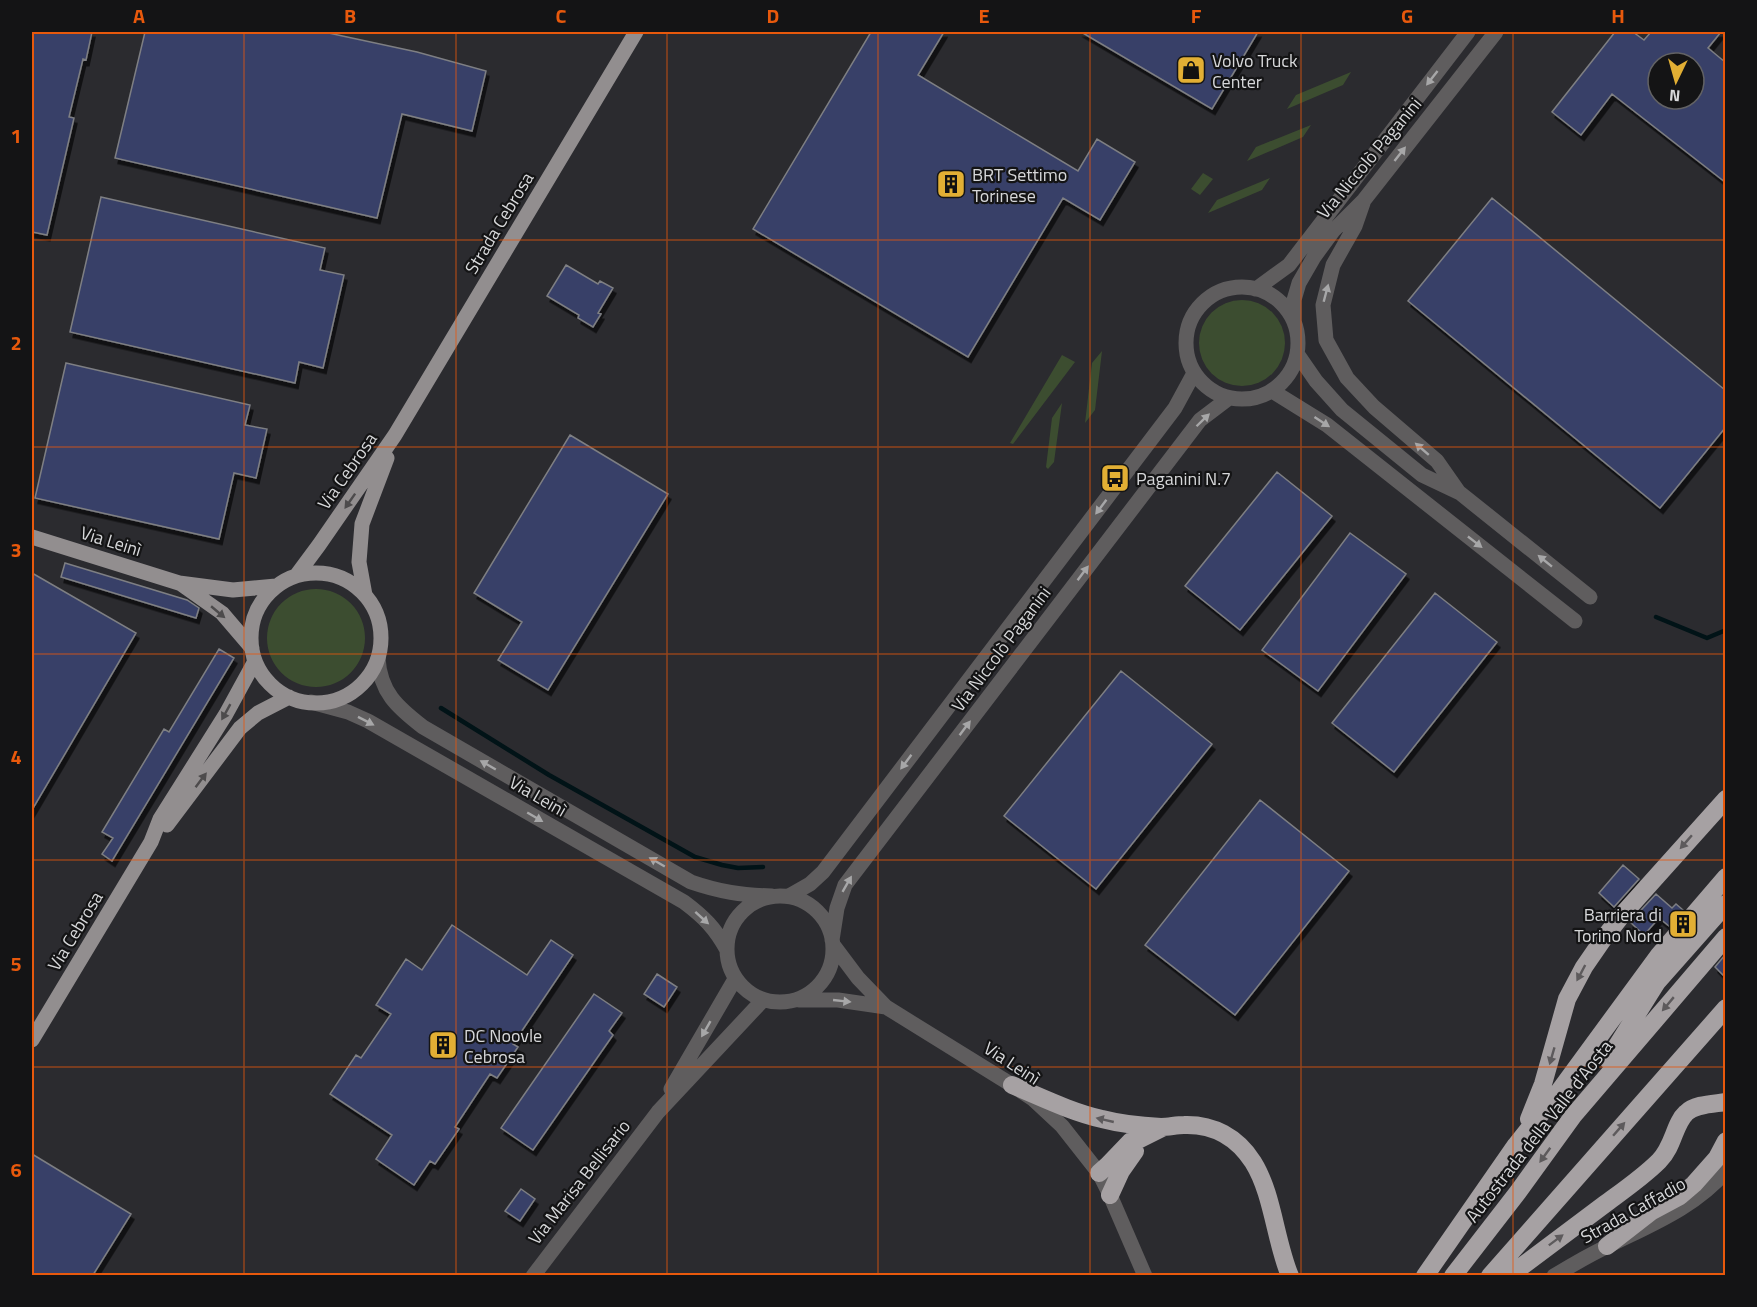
<svg xmlns="http://www.w3.org/2000/svg" width="1757" height="1307" viewBox="0 0 1757 1307" font-family="'Titillium Web',sans-serif">
<style>
.green{fill:#3c4d30}
.lines{fill:none;stroke-linecap:round;stroke-linejoin:round}
.stream{stroke:#011317;stroke-width:4.5}
.building{fill:#384068;stroke:#7e7f83;stroke-width:1.5;fill-rule:evenodd;filter:url(#shadow)}
.minor{stroke:#5f5d5e;stroke-width:15}
.major{stroke:#928e8f;stroke-width:15}
.highway{stroke:#a6a1a3;stroke-width:18}
.oneway{fill:#a7a7a8}
.oneway2{fill:#4d4b4c}
.oneway3{fill:#5d5a5c}
.grid{fill:none;stroke:#e8590c;stroke-width:1.5;stroke-opacity:0.55}
.labels{text-anchor:middle;dominant-baseline:central;stroke-width:4.5;stroke-linejoin:round;paint-order:stroke}
.poi-label{font-size:18px;fill:#d7d8da;stroke:#141415;text-anchor:start}
.street-label{font-size:18px;fill:#d7d8da;stroke:#141415}
.neatline{fill:none;stroke:#e8590c;stroke-width:2}
.grid-label{font-size:20px;text-anchor:middle;font-weight:bold;fill:#e8590c}
</style>
<defs>
<filter id="shadow"><feDropShadow dx="3" dy="5.5" stdDeviation="0" flood-color="#0009"/></filter>
</defs>
<rect width="100%" height="100%" fill="#2b2b2f"/>
<path class="green" d="M 1351,72 L 1343,85 L 1287,109 L 1296,95 Z
M 1311,125 L 1303,137 L 1247,161 L 1256,147 Z
M 1203,173 L 1213,179 L 1200,195 L 1191,189 Z
M 1270,178 L 1262,190 L 1208,213 L 1217,200 Z
M1199 343a43 43 0 1 1 86 0a43 43 0 1 1-86 0Z
M 1102,351 L 1095,410 L 1085,423 L 1092,363 Z
M 1062,355 L 1075,362 L 1013,444 L 1010,443 Z
M 1062,403 L 1054,462 L 1048,469 L 1046,467 L 1052,418 Z
M267 638a49 49 0 1 1 98 0a49 49 0 1 1-98 0Z"/>
<g class="lines">
<path class="stream" d="M 1656,617 L 1707,638 L 1726,630
M 441,708 L 549,775 L 695,857 L 722,865 L 738,868 L 763,867"/>
</g>
<path class="building" d="M 32,32 L 92,32 L 86,60 L 83,59 L 69,117 L 74,118 L 47,235 L 32,232 Z
M 145,32 L 324,32 L 417,52 L 486,71 L 472,131 L 402,114 L 377,218 L 115,158 Z
M 871,32 L 944,32 L 918,75 L 1078,171 L 1097,139 L 1135,162 L 1100,220 L 1063,198 L 968,357 L 753,229 Z
M 1081,32 L 1258,32 L 1212,109 Z
M 1615,32 L 1633,32 L 1644,40 L 1651,32 L 1721,32 L 1708,48 L 1725,62 L 1725,182 L 1612,94 L 1581,135 L 1552,112 ZM 1658,63 L 1694,63 L 1694,99 L 1658,99 Z
M 101,197 L 325,248 L 320,270 L 344,275 L 323,368 L 299,362 L 295,383 L 70,332 Z
M 1492,198 L 1725,390 L 1725,428 L 1660,508 L 1408,301 Z
M 566,265 L 598,284 L 600,281 L 613,288 L 598,313 L 601,314 L 593,327 L 578,318 L 579,315 L 547,296 Z
M 66,363 L 250,405 L 245,425 L 267,429 L 256,478 L 234,473 L 219,539 L 35,498 Z
M 570,435 L 668,494 L 548,690 L 498,660 L 522,622 L 474,593 Z
M 1277,472 L 1332,516 L 1240,630 L 1185,586 Z
M 1350,533 L 1406,574 L 1318,691 L 1262,650 Z
M 65,563 L 187,600 L 199,608 L 196,618 L 61,577 Z
M 32,573 L 136,633 L 32,810 Z
M 1435,593 L 1497,642 L 1394,772 L 1332,723 Z
M 219,649 L 234,658 L 112,861 L 102,854 L 113,838 L 102,832 L 164,729 L 169,732 Z
M 1121,671 L 1212,744 L 1096,889 L 1004,816 Z
M 1260,800 L 1349,871 L 1235,1015 L 1145,945 Z
M 1623,865 L 1639,879 L 1614,907 L 1599,893 Z
M 1656,894 L 1672,908 L 1676,904 L 1683,910 L 1669,926 L 1659,918 L 1644,935 L 1630,922 Z
M 452,925 L 527,975 L 551,940 L 573,955 L 513,1044 L 518,1047 L 497,1078 L 490,1074 L 455,1127 L 459,1129 L 435,1164 L 430,1161 L 414,1185 L 376,1159 L 392,1135 L 330,1094 L 356,1055 L 361,1058 L 391,1014 L 376,1005 L 406,959 L 422,970 Z
M 1725,955 L 1725,977 L 1715,967 Z
M 657,974 L 677,987 L 664,1007 L 644,994 Z
M 594,994 L 622,1013 L 609,1031 L 613,1035 L 533,1150 L 501,1128 Z
M 32,1154 L 131,1214 L 93,1275 L 32,1275 Z
M 521,1189 L 535,1199 L 520,1221 L 505,1211 Z"/>
<g class="lines">
<path class="minor" d="M 1363,203 L 1355,226 L 1333,265 L 1323,305 L 1326,340 L 1347,378 L 1374,407 L 1437,461 L 1458,491
M1186 343a56 56 0 1 1 112 0a56 56 0 1 1-112 0Z
M 1256,289 L 1289,265 L 1468,32
M 1294,320 L 1294,300 L 1299,283 L 1314,257 L 1333,231 L 1364,200 L 1496,32
M 1298,355 L 1316,381 L 1342,410 L 1422,475 L 1460,493 L 1590,597
M 1272,391 L 1327,425 L 1575,621
M 378,658 C 380,692 397,707 423,727 L 691,882 C 720,892 741,895 772,896
M 311,702 L 348,712 L 368,721 L 684,902 C 704,917 715,928 727,950
M727 949a53 53 0 1 1 106 0a53 53 0 1 1-106 0Z
M 789,896 L 810,884 L 823,872 L 1175,408 L 1194,373
M 832,940 L 837,908 L 845,885 L 1200,420 L 1229,398
M 834,946 L 858,978 L 886,1007 L 1012,1085 L 1033,1099 L 1062,1126 L 1099,1173 L 1110,1195 L 1145,1276
M 799,1000 L 838,1000 L 886,1007
M 671,1089 L 735,979
M 533,1276 L 658,1112 L 763,1000
M 1554,1276 C 1572,1265 1591,1254 1610,1245 C 1652,1224 1695,1207 1726,1171"/>
<path class="major" d="M 32,537 L 179,583 L 233,590 L 276,586
M251 638a65 65 0 1 1 130 0a65 65 0 1 1-130 0Z
M 296,576 L 319,545 L 395,435 L 636,32
M 181,584 L 222,613 L 252,648
M 365,595 L 359,562 L 362,524 L 387,458
M 167,825 L 240,728 L 258,713 L 289,697
M 32,1040 L 151,842 L 160,819 L 226,714 L 255,661"/>
<path class="highway" d="M 1608,1060 L 1657,982 L 1726,904
M 1012,1085 C 1041,1097 1071,1112 1102,1119 C 1121,1124 1141,1126 1161,1127 C 1169,1127 1176,1125 1184,1125 C 1213,1124 1237,1137 1253,1162 C 1273,1194 1275,1240 1290,1276
M 1529,1119 L 1543,1084 L 1567,999 L 1584,967 L 1604,938 L 1622,915 L 1726,799
M 1099,1173 L 1108,1165 L 1131,1141 L 1140,1139 L 1162,1128
M 1110,1195 L 1121,1171 L 1135,1151
M 1607,1246 L 1652,1211 L 1680,1196 L 1694,1184 L 1717,1158 L 1726,1141
M 1425,1276 L 1516,1145 L 1560,1090 L 1659,955 L 1726,877
M 1453,1276 L 1518,1192 L 1573,1116 L 1726,937
M 1490,1276 L 1726,1008
M 1509,1276 C 1541,1252 1573,1228 1605,1204 C 1624,1190 1643,1177 1659,1161 C 1674,1146 1674,1124 1686,1113 C 1695,1104 1713,1104 1726,1102"/>
</g>
<defs><path id="oneway-solid" d="M-6-.8H1V-3.2L6.5 0L1 3.2V.8H-6Z" transform="scale(1.5)"/></defs>
<g class="oneway">
<use href="#oneway-solid" transform="translate(1432 78) rotate(128)"/>
<use href="#oneway-solid" transform="translate(1400 154) rotate(-52)"/>
<use href="#oneway-solid" transform="translate(1326 293) rotate(-75)"/>
<use href="#oneway-solid" transform="translate(1203 420) rotate(-44)"/>
<use href="#oneway-solid" transform="translate(1322 422) rotate(33)"/>
<use href="#oneway-solid" transform="translate(1422 449) rotate(-139)"/>
<use href="#oneway-solid" transform="translate(1101 507) rotate(127)"/>
<use href="#oneway-solid" transform="translate(1475 542) rotate(38)"/>
<use href="#oneway-solid" transform="translate(1545 561) rotate(-141)"/>
<use href="#oneway-solid" transform="translate(1083 573) rotate(-53)"/>
<use href="#oneway-solid" transform="translate(366 721) rotate(27)"/>
<use href="#oneway-solid" transform="translate(965 728) rotate(-53)"/>
<use href="#oneway-solid" transform="translate(906 762) rotate(127)"/>
<use href="#oneway-solid" transform="translate(488 765) rotate(-150)"/>
<use href="#oneway-solid" transform="translate(535 817) rotate(30)"/>
<use href="#oneway-solid" transform="translate(657 862) rotate(-150)"/>
<use href="#oneway-solid" transform="translate(847 884) rotate(-60)"/>
<use href="#oneway-solid" transform="translate(702 918) rotate(42)"/>
<use href="#oneway-solid" transform="translate(842 1001) rotate(6)"/>
<use href="#oneway-solid" transform="translate(706 1029) rotate(120)"/>
</g>
<g class="oneway2">
<use href="#oneway-solid" transform="translate(350 501) rotate(125)"/>
<use href="#oneway-solid" transform="translate(218 612) rotate(40)"/>
<use href="#oneway-solid" transform="translate(226 712) rotate(119)"/>
<use href="#oneway-solid" transform="translate(201 780) rotate(-53)"/>
</g>
<g class="oneway3">
<use href="#oneway-solid" transform="translate(1686 842) rotate(131)"/>
<use href="#oneway-solid" transform="translate(1581 973) rotate(118)"/>
<use href="#oneway-solid" transform="translate(1668 1004) rotate(130)"/>
<use href="#oneway-solid" transform="translate(1552 1056) rotate(106)"/>
<use href="#oneway-solid" transform="translate(1105 1120) rotate(-167)"/>
<use href="#oneway-solid" transform="translate(1619 1129) rotate(-49)"/>
<use href="#oneway-solid" transform="translate(1545 1155) rotate(126)"/>
<use href="#oneway-solid" transform="translate(1556 1240) rotate(-37)"/>
</g>
<path class="grid" d="M 244,32 L 244,1276M 456,32 L 456,1276M 667,32 L 667,1276M 878,32 L 878,1276M 1090,32 L 1090,1276M 1301,32 L 1301,1276M 1513,32 L 1513,1276M 32,240 L 1726,240M 32,447 L 1726,447M 32,654 L 1726,654M 32,860 L 1726,860M 32,1067 L 1726,1067"/>
<defs>
<g id="shop-square" transform="scale(1.5)"><rect x="-9" y="-9" width="18" height="18" rx="4" fill="#e2af34" stroke="#141415"/><path d="M-5-2.5h2.3a2.7 3.5 0 0 1 5.4 0H5L5.5 6h-11ZM-1.5-2.5h3a1.5 2.3 0 0 0-3 0Z" fill="#111"/></g>
<g id="building-square" transform="scale(1.5)"><rect x="-9" y="-9" width="18" height="18" rx="4" fill="#e2af34" stroke="#141415"/><path d="M-4-6H4V6H1V3H-1V6H-4ZM-2.5-4.3h1.7v1.8h-1.7ZM.8-4.3h1.7v1.8H.8ZM-2.5-1h1.7V.8h-1.7ZM.8-1h1.7V.8H.8Z" fill="#111"/></g>
<g id="bus-square" transform="scale(1.5)"><rect x="-9" y="-9" width="18" height="18" rx="4" fill="#e2af34" stroke="#141415"/><path d="M-5-6H5V4H4V6H2V4H-2V6H-4V4H-5ZM-3.5-4V0h7V-4ZM-3.5 1.2v1.5H-2V1.2ZM2 1.2v1.5H3.5V1.2Z" fill="#111"/></g>
</defs>
<g fill-rule="evenodd">
<use href="#shop-square" x="1191" y="70"/>
<use href="#building-square" x="951" y="184"/>
<use href="#bus-square" x="1115" y="478"/>
<use href="#building-square" x="1683" y="924"/>
<use href="#building-square" x="443" y="1045"/>
</g>
<g class="labels">
<g class="poi-label">
<text x="1212" y="60">Volvo Truck<tspan x="1212" dy="21">Center</tspan></text>
<text x="972" y="174">BRT Settimo<tspan x="972" dy="21">Torinese</tspan></text>
<text x="1136" y="478">Paganini N.7</text>
<text x="1662" y="914" text-anchor="end">Barriera di<tspan x="1662" dy="21">Torino Nord</tspan></text>
<text x="464" y="1035">DC Noovle<tspan x="464" dy="21">Cebrosa</tspan></text>
</g>
<g class="street-label">
<text transform="translate(1369 158) rotate(-50)">Via Niccolò Paganini</text>
<text transform="translate(499 223) rotate(-59)">Strada Cebrosa</text>
<text transform="translate(347 471) rotate(-55)">Via Cebrosa</text>
<text transform="translate(111 541) rotate(17)">Via Leinì</text>
<text transform="translate(1001 649) rotate(-53)">Via Niccolò Paganini</text>
<text transform="translate(538 796) rotate(30)">Via Leinì</text>
<text transform="translate(75 931) rotate(-59)">Via Cebrosa</text>
<text transform="translate(1012 1063) rotate(33)">Via Leinì</text>
<text transform="translate(1539 1131) rotate(-52)">Autostrada della Valle d'Aosta</text>
<text transform="translate(579 1182) rotate(-52)">Via Marisa Bellisario</text>
<text transform="translate(1633 1210) rotate(-29)">Strada Caffadio</text>
</g>
</g>
<rect width="1757" height="1307" fill="none" stroke="#141415" stroke-width="66"/>
<g transform="translate(1676 81) rotate(185)"><circle r="28" fill="#141415" stroke="#626264" stroke-width="1.5"/>
<path d="M0-4.5L10 22L0 15L-10 22Z" fill="#e2af34"/>
<text y="-9" font-size="16" font-weight="bold" text-anchor="middle" fill="#d7d8da">N</text>
</g>
<rect x="33" y="33" width="1691" height="1241" class="neatline"/>
<g class="grid-label">
<text x="139" y="23">A</text>
<text x="350" y="23">B</text>
<text x="561" y="23">C</text>
<text x="773" y="23">D</text>
<text x="984" y="23">E</text>
<text x="1196" y="23">F</text>
<text x="1407" y="23">G</text>
<text x="1618" y="23">H</text>
<text x="16" y="143">1</text>
<text x="16" y="350">2</text>
<text x="16" y="557">3</text>
<text x="16" y="764">4</text>
<text x="16" y="971">5</text>
<text x="16" y="1177">6</text>
</g>
</svg>
